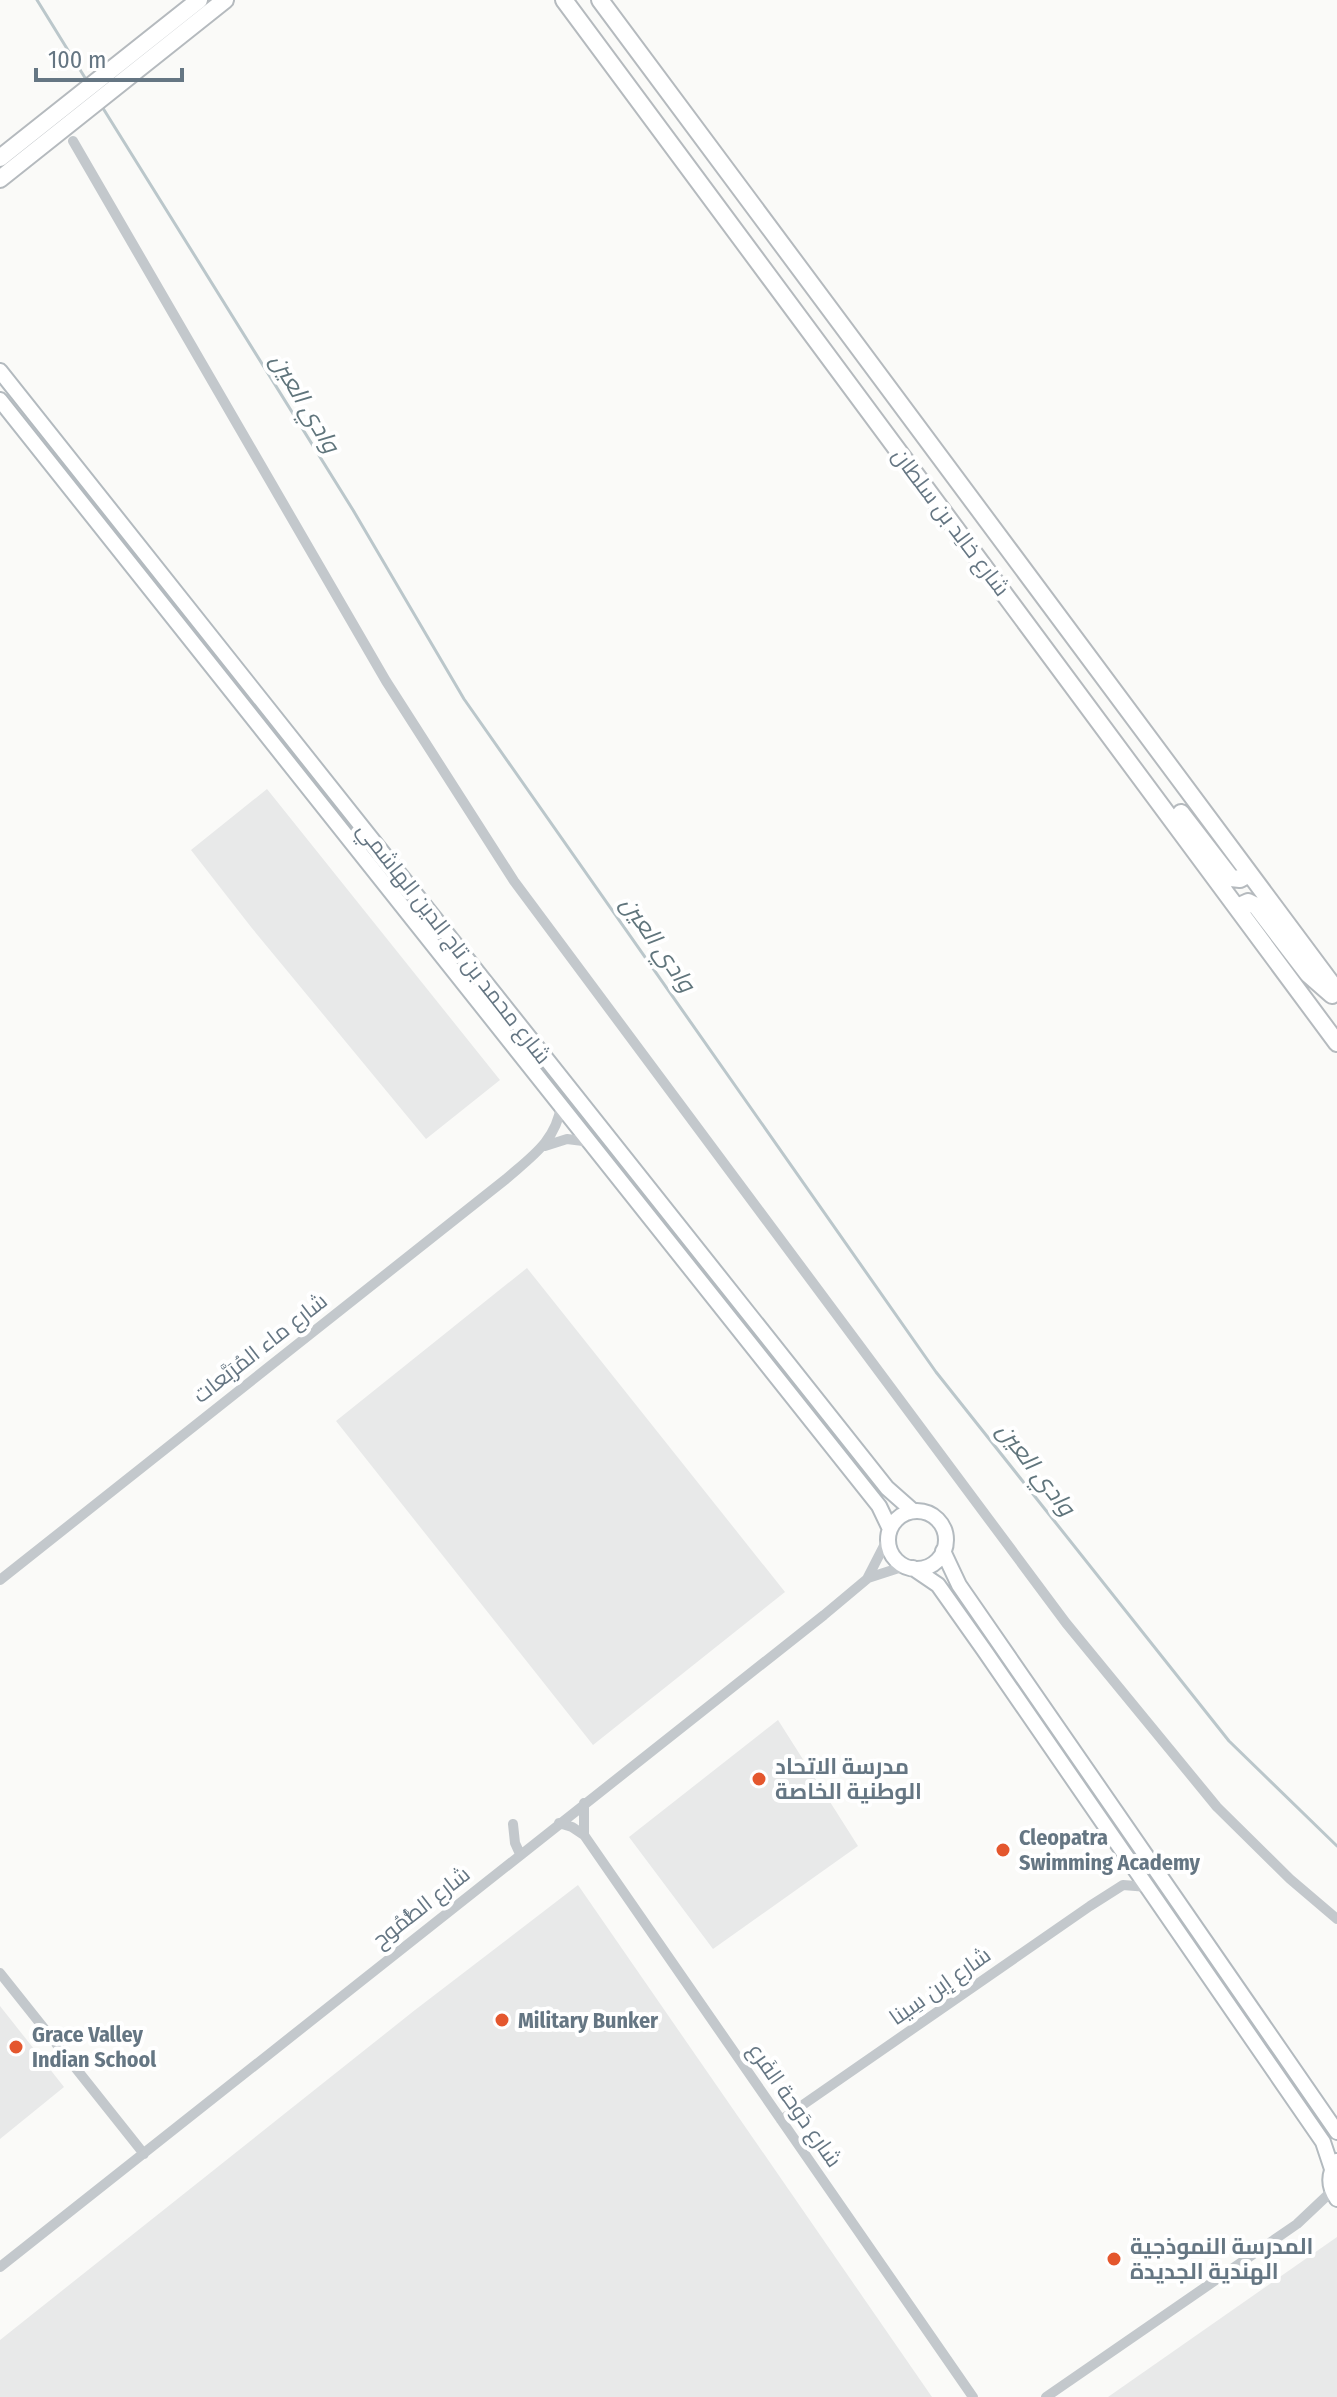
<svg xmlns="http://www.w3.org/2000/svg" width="1337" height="2397" viewBox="0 0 1337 2397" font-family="'Fira Sans Condensed',Cairo,sans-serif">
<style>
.built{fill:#e8e9e9}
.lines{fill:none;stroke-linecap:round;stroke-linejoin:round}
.stream{stroke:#bbc7cb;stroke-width:3}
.secondary-casing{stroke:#b3babf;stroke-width:18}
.primary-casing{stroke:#b5babe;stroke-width:20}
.street{stroke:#c3c8cc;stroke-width:10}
.secondary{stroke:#fff;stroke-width:14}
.primary{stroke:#fff;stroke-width:16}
.poi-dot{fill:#e4572e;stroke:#fff;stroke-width:3}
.labels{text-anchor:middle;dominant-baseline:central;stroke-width:8;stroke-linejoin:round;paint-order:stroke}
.street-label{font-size:22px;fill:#657683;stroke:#fff}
.poi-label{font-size:22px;font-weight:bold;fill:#657683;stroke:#fff;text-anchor:start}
.water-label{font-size:24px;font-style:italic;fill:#60757c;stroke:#fff}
</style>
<rect width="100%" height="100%" fill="#fafaf8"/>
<path class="built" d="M 267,789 L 500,1080 L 426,1139 L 251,927 L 191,850 Z
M 527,1268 L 785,1592 L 593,1745 L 336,1421 Z
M 778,1720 L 858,1846 L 713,1949 L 629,1837 Z
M 578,1885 L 932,2397 L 0,2397 L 0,2340 L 415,2010 Z
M 0,2006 L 64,2087 L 0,2139 Z
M 1337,2237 L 1337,2397 L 1108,2397 Z"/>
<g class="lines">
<path class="stream" d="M 37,0 L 87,81
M 101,105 L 353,510 L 464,699 L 936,1372 L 1229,1741 L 1337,1846"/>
<g class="secondary-casing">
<path id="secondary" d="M 0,371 L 887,1488 L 913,1511
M 0,400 L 879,1506 L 890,1529
M888 1540a29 29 0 1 1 58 0a29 29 0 1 1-58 0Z
M 943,1551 L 959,1585 L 1337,2132
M 913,1568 L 938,1585 L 984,1650 L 1323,2142 L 1332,2169
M 1337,2161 C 1328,2174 1328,2186 1337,2199"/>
</g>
<g class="primary-casing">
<path id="primary" d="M 564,0 L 1337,1043
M 600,0 L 1337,991
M 0,158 L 199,0
M 0,179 L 225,0
M 1181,813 L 1231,878 L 1240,879 L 1249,874
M 1237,907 L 1248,902 L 1256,906 L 1308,974 L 1332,995"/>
</g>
<path class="street" d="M 73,141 L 386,681 L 514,881 L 1066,1623 L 1217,1807 L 1290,1879 L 1337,1919
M 545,1146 L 567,1139 L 591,1142
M 868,1578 L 905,1566
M 0,1580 L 506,1179 C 531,1157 556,1141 561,1106
M 559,1823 L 572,1827 L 584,1835 L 973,2397
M 513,1824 L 515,1843 L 520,1854
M 584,1835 L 584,1803
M 0,1973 L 144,2154
M 781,2120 L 1090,1906 L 1123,1885 L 1148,1887
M 0,2267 L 824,1615 L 867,1579 L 888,1538
M 1046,2397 L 1297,2224 L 1332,2191"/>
<use href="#secondary" class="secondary"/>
<use href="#primary" class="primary"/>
</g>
<g class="poi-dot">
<circle cx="759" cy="1779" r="8"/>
<circle cx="1003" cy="1850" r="8"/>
<circle cx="502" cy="2020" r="8"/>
<circle cx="16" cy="2047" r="8"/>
<circle cx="1114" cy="2259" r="8"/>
</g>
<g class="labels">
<g class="street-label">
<text transform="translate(951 522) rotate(53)">شارع خالِد بن سلطان</text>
<text transform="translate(454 943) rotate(52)">شارع محمد بن تاج الدين الهاشمي</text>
<text transform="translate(260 1348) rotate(-38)">شارع ماء المُرَبَّعات</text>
<text transform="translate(421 1907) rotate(-38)">شارع الطُّمُوح</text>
<text transform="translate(940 1986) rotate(-35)">شارع إبن سِينا</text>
<text transform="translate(795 2105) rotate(55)">شارع دَوحة الفَرع</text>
</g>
<g class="poi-label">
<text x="775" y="1766">مدرسة الاتحاد<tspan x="775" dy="25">الوطنية الخاصة</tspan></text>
<text x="1019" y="1837">Cleopatra<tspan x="1019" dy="25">Swimming Academy</tspan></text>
<text x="518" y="2020">Military Bunker</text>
<text x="32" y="2034">Grace Valley<tspan x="32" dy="25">Indian School</tspan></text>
<text x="1130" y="2246">المدرسة النموذجية<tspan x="1130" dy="25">الهندية الجديدة</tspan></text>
</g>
<g class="water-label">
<text transform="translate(305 403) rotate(59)">وادي العين</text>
<text transform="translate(658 944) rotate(55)">وادي العين</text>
<text transform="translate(1036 1469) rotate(52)">وادي العين</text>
</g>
</g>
<path d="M36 68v12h146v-12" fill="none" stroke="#657683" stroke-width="4"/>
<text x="48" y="68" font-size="24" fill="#657683" stroke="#ffffff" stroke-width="6" paint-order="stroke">100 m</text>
</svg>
